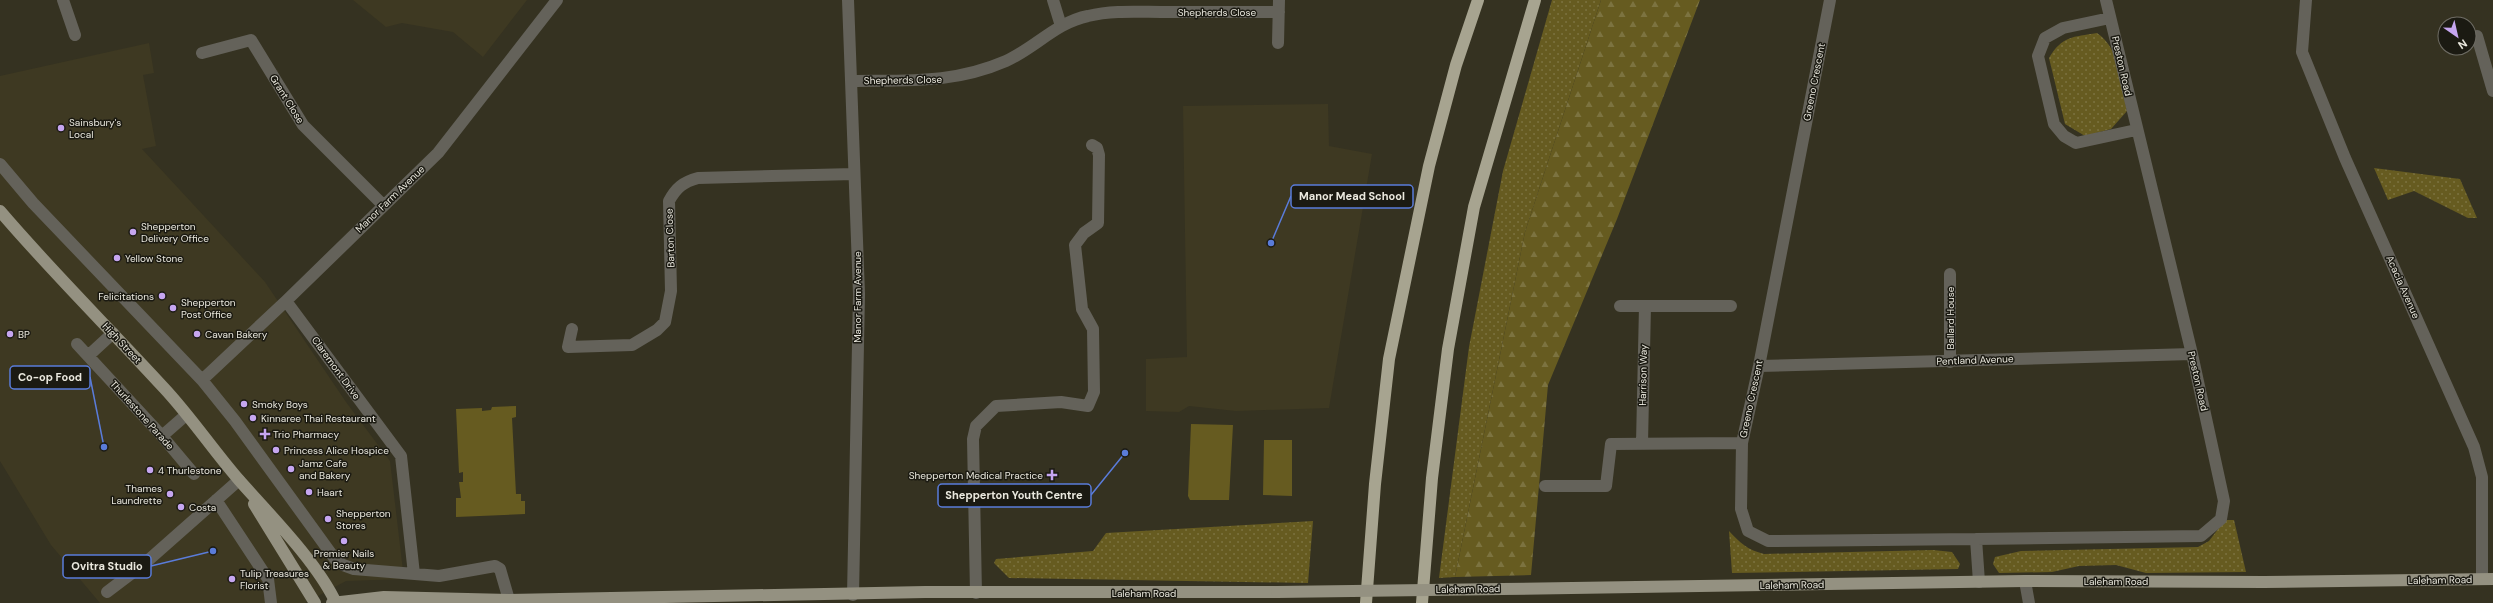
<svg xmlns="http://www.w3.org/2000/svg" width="2493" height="603" viewBox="0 0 2493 603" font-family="'DM Sans',sans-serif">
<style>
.built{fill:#3e3922}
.grass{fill:url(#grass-dots)}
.forest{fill:url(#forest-firs)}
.garden{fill:#665b20}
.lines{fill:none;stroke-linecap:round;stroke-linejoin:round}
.minor{stroke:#64625a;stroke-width:12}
.major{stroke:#949181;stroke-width:12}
.highway{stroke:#a7a490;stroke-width:12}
.major-bridge{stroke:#949181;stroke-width:12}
.poi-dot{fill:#c6a6f0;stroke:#1b1a12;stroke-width:1.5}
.labels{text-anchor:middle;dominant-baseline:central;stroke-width:3;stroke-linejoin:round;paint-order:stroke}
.street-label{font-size:10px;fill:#eae8de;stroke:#1b1a12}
.poi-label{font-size:10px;fill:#eae8de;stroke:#1b1a12;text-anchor:start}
.leader{fill:none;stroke:#5a7cda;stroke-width:1.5}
.callout-dot{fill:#5a7cda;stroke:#1b1a12;stroke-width:1.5}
.callout{fill:#1b1a12;stroke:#5a7cda;stroke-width:1.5}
.callout-label{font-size:11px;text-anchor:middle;font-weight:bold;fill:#eae8de}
</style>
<defs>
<pattern id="grass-dots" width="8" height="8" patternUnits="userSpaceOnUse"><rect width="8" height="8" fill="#665b20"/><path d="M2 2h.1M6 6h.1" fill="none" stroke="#7c7340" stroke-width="1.8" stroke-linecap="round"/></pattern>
<pattern id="forest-firs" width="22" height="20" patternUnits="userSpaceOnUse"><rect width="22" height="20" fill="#665b20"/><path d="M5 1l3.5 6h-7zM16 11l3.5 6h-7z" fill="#7c7340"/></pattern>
</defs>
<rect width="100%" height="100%" fill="#353221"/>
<path class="built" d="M 353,0 L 527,0 L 483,57 L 453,32 L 402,23 L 386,27 Z
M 149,43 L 154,73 L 143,75 L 156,146 L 142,149 L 265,282 L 346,402 L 390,461 L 404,579 L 346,581 L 305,603 L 100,603 L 51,545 L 0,461 L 0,76 Z
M 1328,104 L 1329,146 L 1372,154 L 1329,408 L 1236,411 L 1189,406 L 1179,412 L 1146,411 L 1146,359 L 1187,357 L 1183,106 Z"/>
<path class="grass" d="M 1552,0 L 1601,0 L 1525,232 L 1455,577 L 1439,578 L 1469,347 L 1503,171 Z
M 2097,33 C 2121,49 2121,85 2127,111 L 2111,129 L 2085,136 L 2065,124 L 2049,58 C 2062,36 2073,37 2097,33 Z
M 2374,168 L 2460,179 L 2477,218 L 2468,218 L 2414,191 L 2388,200 Z
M 2225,520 L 2234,520 L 2246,572 L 2146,573 L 2116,565 L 2079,566 L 2052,572 L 1999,573 L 1993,564 L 1995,557 L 2021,551 L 2198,547 L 2209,541 Z
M 1313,521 L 1308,583 L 1009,578 L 994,563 L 996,559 L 1093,551 L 1106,533 Z
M 1729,531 C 1740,543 1748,550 1764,554 L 1933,550 L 1952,552 L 1960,564 L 1958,569 L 1732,573 Z"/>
<path class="forest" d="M 1601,0 L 1700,0 L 1617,219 L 1548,385 L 1531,575 L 1455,577 L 1525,232 Z"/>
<path class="garden" d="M 516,406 L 516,417 L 512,418 L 516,494 L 521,494 L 521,501 L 525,501 L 525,514 L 456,517 L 456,498 L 461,498 L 459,482 L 463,482 L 463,472 L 459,473 L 456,409 L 482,408 L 482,411 L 491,410 L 492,407 Z
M 1191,424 L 1233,425 L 1229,500 L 1190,500 L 1188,496 Z
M 1264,440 L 1292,440 L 1292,496 L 1263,495 Z"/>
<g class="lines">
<path class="minor" d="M 63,0 L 75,35
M 848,0 L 859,294 L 853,595
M 1053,0 L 1061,26
M 1830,0 L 1759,366 L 1742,443 L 1741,509 L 1748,531 L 1768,541 L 1976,539 L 1979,582
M 2306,0 L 2302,52 L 2345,158 L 2474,447 L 2482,477 L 2482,579
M 2110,18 L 2063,28 L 2045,38 L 2038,56 L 2054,124 L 2064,136 L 2076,143 L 2136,130
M 2477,36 L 2493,91
M 1278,43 L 1279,0
M 202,53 L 251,40 L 303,125 L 383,205
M 851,81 C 907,80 953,84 1006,61 C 1035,48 1057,22 1088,16 C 1113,10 1138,12 1164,12 C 1202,12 1240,12 1279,12
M 0,164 L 33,203 L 202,380 L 235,421 L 335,559 L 343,565 L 354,569 L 439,576 L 495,566 L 500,569 L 509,600
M 1950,274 L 1950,362
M 286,301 L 401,456 L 414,574
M 1620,306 L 1731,306
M 572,329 L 568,347 L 632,345 L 657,330 L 665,322 L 671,291 L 669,201 C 676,188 683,182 698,178 L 854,174
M 77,344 L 162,436 L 194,474
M 88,356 L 113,333
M 1759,366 L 2192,354
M 202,380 L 286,301 L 438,153 L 557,0
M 162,436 L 186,415
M 1642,443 L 1645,306
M 1545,486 L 1606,486 L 1611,444 L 1742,443
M 216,500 L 268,579 L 271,603
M 1976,539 L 2201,536 L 2221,519 L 2224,501 L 2192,354 L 2106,0
M 2025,581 L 2029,603
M 107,592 L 144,564 L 239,480
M 976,593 L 973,439 L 976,426 L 996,406 L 1061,402 L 1088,406 L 1094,392 L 1093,329 L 1082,309 L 1075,245 L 1084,233 L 1098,223 L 1099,155 L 1097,148 L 1092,145"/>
<path class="major" d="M 0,211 C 52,272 110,329 164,388 C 191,417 213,450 239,480 C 269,514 317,562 336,603
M 254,504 L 315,603
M 1502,589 L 2025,581 L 2264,582 L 2493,579
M 332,603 L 384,597 L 509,600 L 925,592 L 1277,592"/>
<path class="highway" d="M 1366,603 L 1375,484 L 1389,359 L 1429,166 L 1456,65 L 1478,0
M 1422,603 L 1432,478 L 1448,349 L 1474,207 L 1535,0"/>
<path class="major-bridge" d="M 1277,592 L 1502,589"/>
</g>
<g class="poi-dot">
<circle cx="61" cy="128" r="4"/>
<circle cx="133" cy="232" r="4"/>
<circle cx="117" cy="258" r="4"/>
<circle cx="162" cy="296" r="4"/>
<circle cx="173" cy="308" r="4"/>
<circle cx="10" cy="334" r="4"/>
<circle cx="197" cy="334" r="4"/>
<circle cx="244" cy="404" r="4"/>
<circle cx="253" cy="418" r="4"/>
<path d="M263 428h4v4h4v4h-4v4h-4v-4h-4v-4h4z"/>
<circle cx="276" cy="450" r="4"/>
<circle cx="291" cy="469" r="4"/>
<circle cx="150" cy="470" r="4"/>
<path d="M1050 469h4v4h4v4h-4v4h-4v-4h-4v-4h4z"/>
<circle cx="309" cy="492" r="4"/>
<circle cx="170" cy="494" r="4"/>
<circle cx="181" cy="507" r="4"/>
<circle cx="328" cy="519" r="4"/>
<circle cx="344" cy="541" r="4"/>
<circle cx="232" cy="579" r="4"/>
</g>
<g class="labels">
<g class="street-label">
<text x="1217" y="12">Shepherds Close</text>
<text transform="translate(2122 66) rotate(77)">Preston Road</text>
<text transform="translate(903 80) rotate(-1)">Shepherds Close</text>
<text transform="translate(1814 82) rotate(-79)">Greeno Crescent</text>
<text transform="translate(287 99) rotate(58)">Grant Close</text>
<text transform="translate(390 199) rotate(-44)">Manor Farm Avenue</text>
<text transform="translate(670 238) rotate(-92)">Barton Close</text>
<text transform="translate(2403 287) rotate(66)">Acacia Avenue</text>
<text transform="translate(857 297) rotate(-90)">Manor Farm Avenue</text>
<text transform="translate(1950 318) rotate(-90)">Ballard House</text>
<text transform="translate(122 343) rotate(47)">High Street</text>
<text transform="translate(1975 360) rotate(-2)">Pentland Avenue</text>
<text transform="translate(336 368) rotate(54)">Claremont Drive</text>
<text transform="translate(1643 375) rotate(-89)">Harrison Way</text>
<text transform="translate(2198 381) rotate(77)">Preston Road</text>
<text transform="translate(1751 399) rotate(-78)">Greeno Crescent</text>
<text transform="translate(142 415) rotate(48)">Thurlestone Parade</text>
<text transform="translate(2440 580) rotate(-1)">Laleham Road</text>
<text x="2116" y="581">Laleham Road</text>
<text transform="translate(1792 585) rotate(-1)">Laleham Road</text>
<text transform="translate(1468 589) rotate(-1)">Laleham Road</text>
<text x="1144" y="593">Laleham Road</text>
</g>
<g class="poi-label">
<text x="69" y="122">Sainsbury's<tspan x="69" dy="12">Local</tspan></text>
<text x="141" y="226">Shepperton<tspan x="141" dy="12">Delivery Office</tspan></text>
<text x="125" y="258">Yellow Stone</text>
<text x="154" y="296" text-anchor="end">Felicitations</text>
<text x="181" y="302">Shepperton<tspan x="181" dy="12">Post Office</tspan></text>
<text x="18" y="334">BP</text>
<text x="205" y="334">Cavan Bakery</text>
<text x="252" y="404">Smoky Boys</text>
<text x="261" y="418">Kinnaree Thai Restaurant</text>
<text x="273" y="434">Trio Pharmacy</text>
<text x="284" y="450">Princess Alice Hospice</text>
<text x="299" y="463">Jamz Cafe<tspan x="299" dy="12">and Bakery</tspan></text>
<text x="158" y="470">4 Thurlestone</text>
<text x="1043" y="475" text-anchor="end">Shepperton Medical Practice</text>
<text x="162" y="488" text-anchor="end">Thames<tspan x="162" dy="12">Laundrette</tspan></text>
<text x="317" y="492">Haart</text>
<text x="189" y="507">Costa</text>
<text x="336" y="513">Shepperton<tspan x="336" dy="12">Stores</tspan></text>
<text x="344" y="553" text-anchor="middle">Premier Nails<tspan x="344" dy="12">&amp; Beauty</tspan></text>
<text x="240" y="573">Tulip Treasures<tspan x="240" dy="12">Florist</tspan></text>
</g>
</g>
<path class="leader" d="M1271 243L1291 196M104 447L90 377M1125 453L1091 495M213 551L151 566"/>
<g class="callout-dot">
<circle cx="1271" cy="243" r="4"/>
<circle cx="104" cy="447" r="4"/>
<circle cx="1125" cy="453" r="4"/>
<circle cx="213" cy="551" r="4"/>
</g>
<g class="callout">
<rect x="1291" y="185" width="122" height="23" rx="4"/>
<rect x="10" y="366" width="80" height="23" rx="4"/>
<rect x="938" y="484" width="153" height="23" rx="4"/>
<rect x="63" y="555" width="88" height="23" rx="4"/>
</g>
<g class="callout-label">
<text x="1352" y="200">Manor Mead School</text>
<text x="50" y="381">Co-op Food</text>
<text x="1014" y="499">Shepperton Youth Centre</text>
<text x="107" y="570">Ovitra Studio</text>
</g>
<g transform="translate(2457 36) rotate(146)"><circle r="19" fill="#1b1a12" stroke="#6e6c64"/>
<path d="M0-3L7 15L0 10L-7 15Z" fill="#c6a6f0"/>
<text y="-6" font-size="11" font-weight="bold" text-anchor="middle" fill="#eae8de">N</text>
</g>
</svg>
